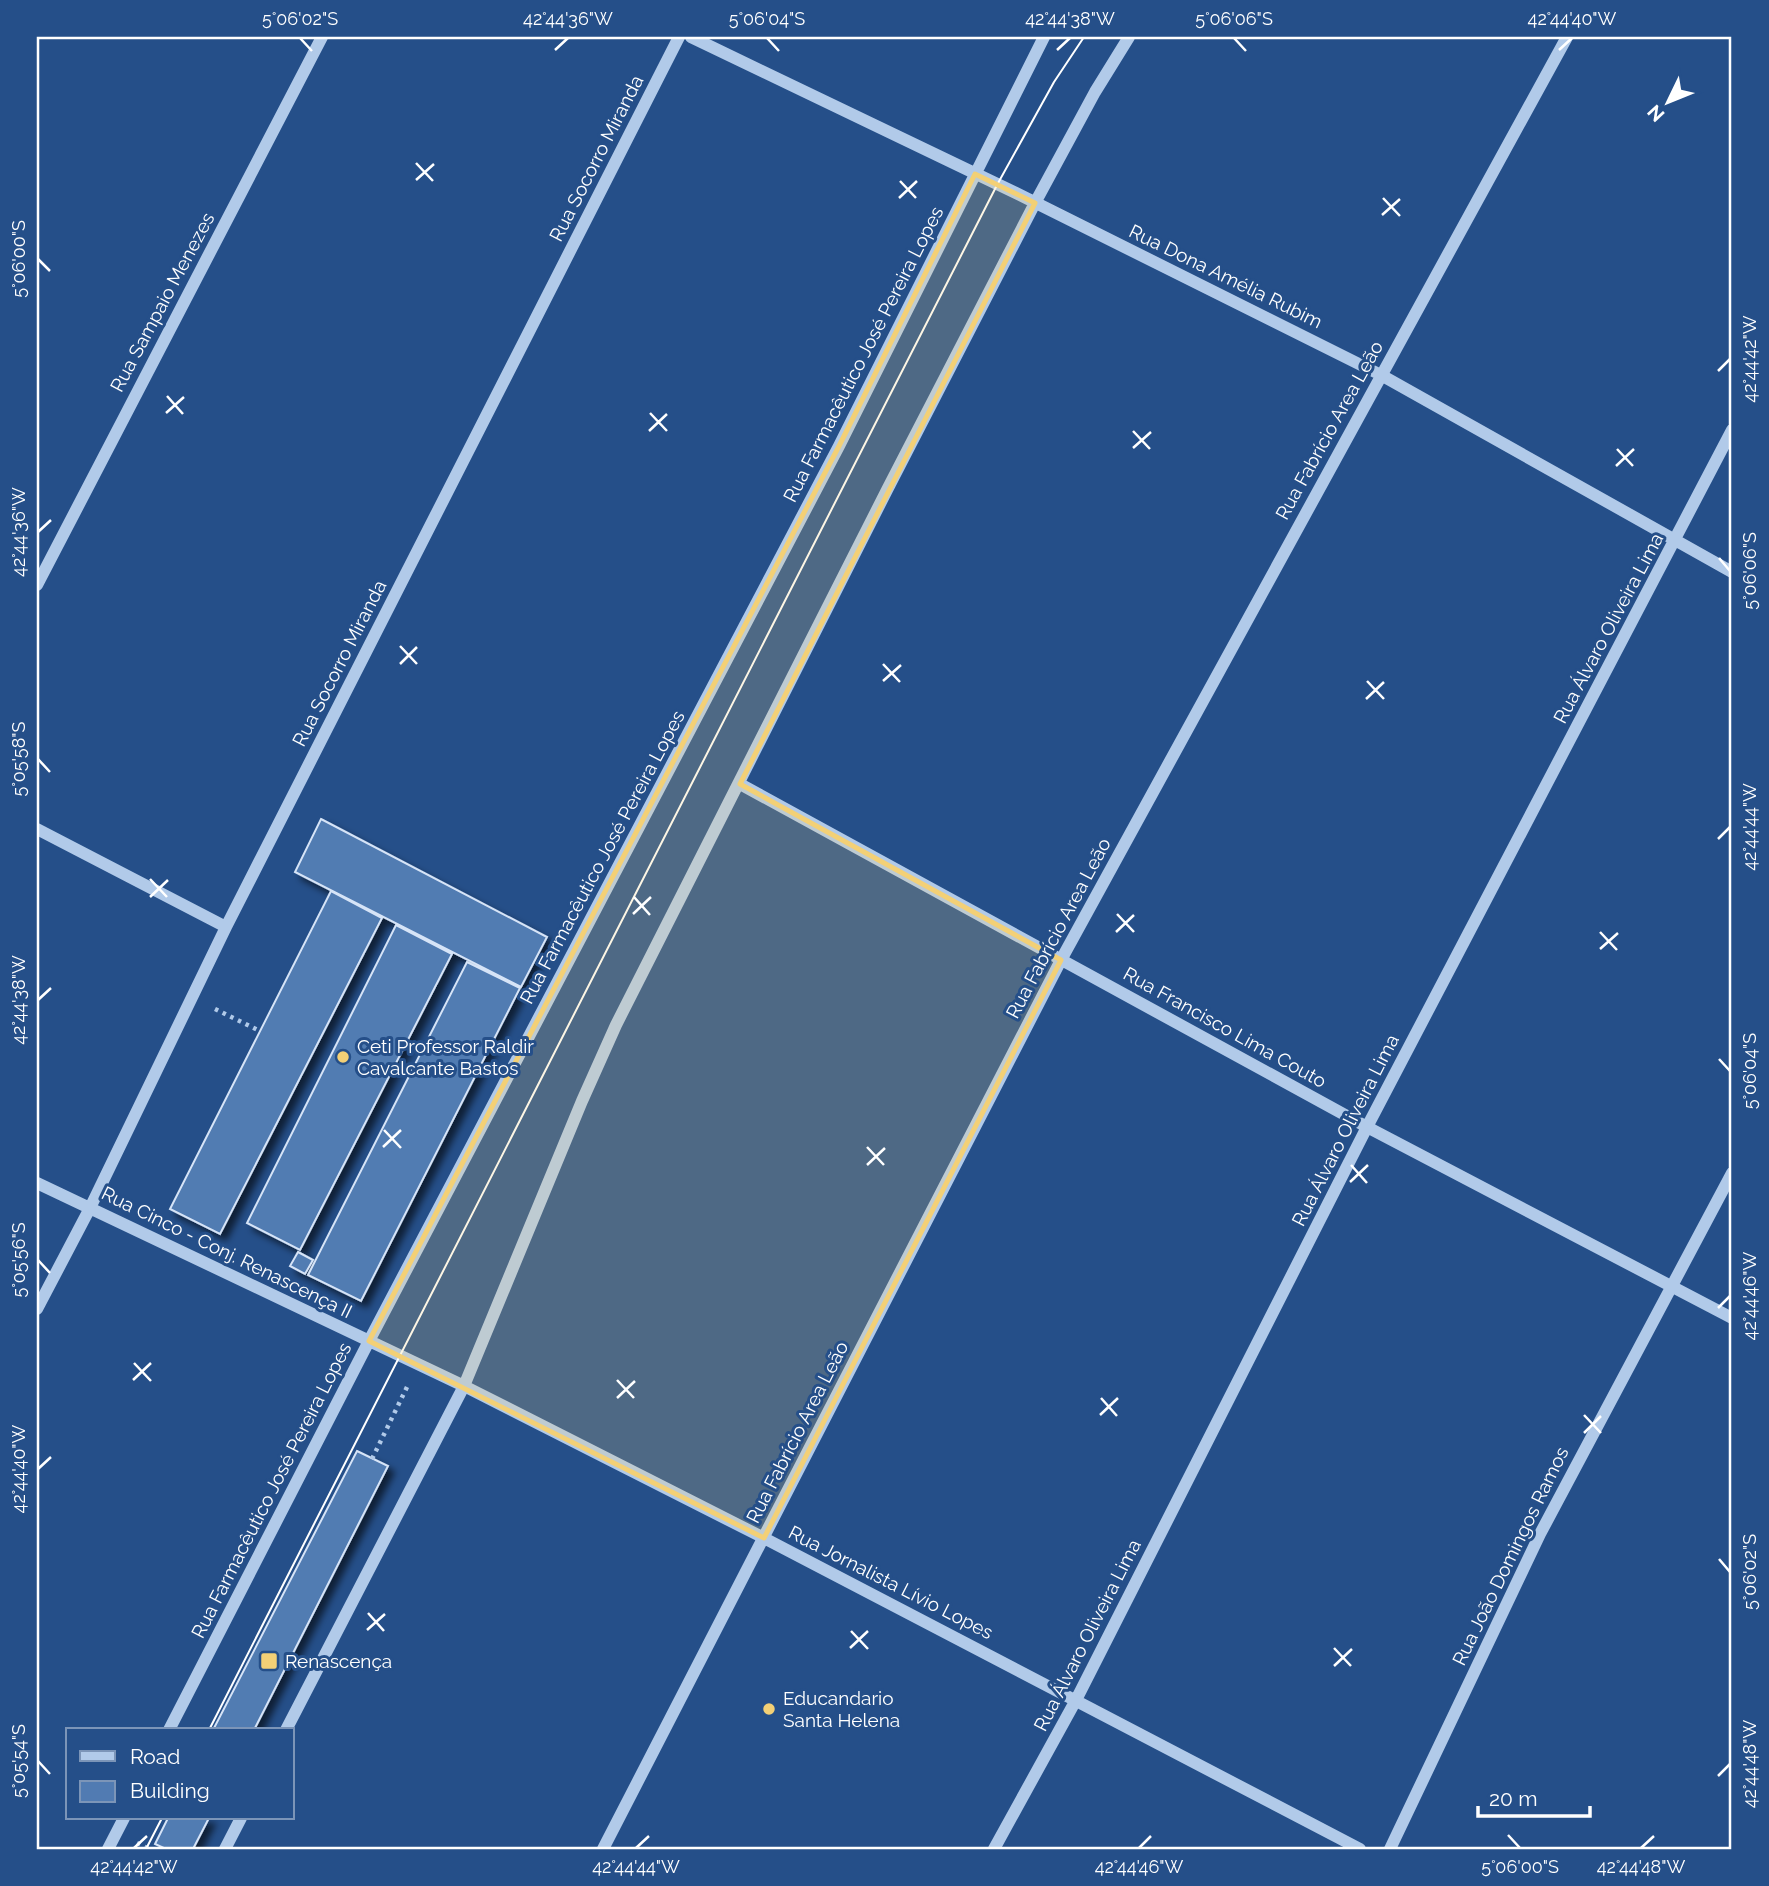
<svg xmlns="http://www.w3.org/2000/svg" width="1769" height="1886" viewBox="0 0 1769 1886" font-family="Raleway,sans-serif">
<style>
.building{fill:#517bb2;stroke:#d6e4f7;stroke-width:2;filter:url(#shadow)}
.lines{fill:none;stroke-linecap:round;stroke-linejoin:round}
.path{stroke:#b1cae9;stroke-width:4.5;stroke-dasharray:3.5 5;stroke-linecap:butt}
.minor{stroke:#b1cae9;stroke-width:12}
.tram{stroke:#fff;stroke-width:2}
.marked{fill:#f3d076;fill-opacity:0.2;stroke:#f3d076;stroke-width:5;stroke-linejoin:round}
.ticks{fill:none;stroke:#fff;stroke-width:2.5}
.poi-dot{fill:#f3d076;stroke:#254f89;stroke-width:2.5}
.labels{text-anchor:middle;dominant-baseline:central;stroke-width:6;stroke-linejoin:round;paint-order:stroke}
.street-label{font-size:19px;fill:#fff;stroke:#254f89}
.poi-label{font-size:19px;fill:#fff;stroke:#254f89;text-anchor:start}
.neatline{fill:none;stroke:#fff;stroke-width:2.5}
.ticks-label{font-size:18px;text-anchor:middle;fill:#fff}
</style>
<defs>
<filter id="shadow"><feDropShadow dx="6" dy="6" stdDeviation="3.5" flood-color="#0009"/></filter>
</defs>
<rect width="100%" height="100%" fill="#254f89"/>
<path class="building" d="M 321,819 L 547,937 L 521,987 L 295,872 Z
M 331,891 L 382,918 L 220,1234 L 170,1209 Z
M 396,925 L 452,954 L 300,1250 L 247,1223 Z
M 467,962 L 520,988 L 361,1301 L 308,1275 Z
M 298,1252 L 313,1260 L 305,1274 L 290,1266 Z
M 357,1451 L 388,1466 L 254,1730 L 213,1730 Z
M 168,1818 L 209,1818 L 193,1849 L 166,1849 L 155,1844 Z"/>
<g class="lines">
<path class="path" d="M 215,1009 L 260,1031
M 372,1459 L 408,1385
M 137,1843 L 149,1849"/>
<path class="minor" d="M 691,37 L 1016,193 L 1381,375 L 1732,572
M 37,585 L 322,37
M 740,784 L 1367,1127 L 1732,1318
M 37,829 L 226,927
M 37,1183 L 464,1386 L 764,1538 L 1360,1849
M 37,1309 L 90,1208 L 226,927 L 679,37
M 169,1730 L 369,1341 L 839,446 L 1044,37
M 286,1730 L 464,1386 L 582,1101 L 616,1025 L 887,490 L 1035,203 L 1095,92 L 1129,37
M 108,1849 L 124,1818
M 225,1849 L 241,1818
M 603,1849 L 1061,960 L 1567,37
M 994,1849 L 1076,1700 L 1367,1127 L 1732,430
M 1390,1849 L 1540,1534 L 1732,1173"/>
<path class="tram" d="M 209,1730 L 997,185 L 1054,82 L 1084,37
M 146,1849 L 162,1818"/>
</g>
<path class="marked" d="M 975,174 L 1035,203 L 740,784 L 1061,960 L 764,1538 L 369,1341 L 839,446 Z"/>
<path class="ticks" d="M 300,38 L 312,51M 767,38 L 779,51M 1234,38 L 1246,51M 555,50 L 568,38M 1057,50 L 1070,38M 1559,50 L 1572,38M 416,163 L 433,181M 416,180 L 434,164M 900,181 L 916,198M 899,198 L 917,181M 1383,198 L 1400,216M 1382,215 L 1400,199M 38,259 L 50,271M 1718,371 L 1730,359M 167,396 L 183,414M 166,413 L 184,397M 650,413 L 667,431M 649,431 L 667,414M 1133,431 L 1150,449M 1133,448 L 1151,432M 1617,449 L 1633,466M 1616,466 L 1634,449M 38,532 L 51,520M 1719,558 L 1730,571M 400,646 L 417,664M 400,664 L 417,647M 883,664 L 900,682M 883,681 L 901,665M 1367,681 L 1384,699M 1366,699 L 1384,682M 38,759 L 50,772M 1718,839 L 1730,827M 150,879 L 167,897M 150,897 L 168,880M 634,897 L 650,915M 633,914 L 651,897M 1117,914 L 1134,932M 1116,932 L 1134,915M 1600,932 L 1617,950M 1600,949 L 1618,933M 38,1000 L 51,988M 1719,1059 L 1730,1071M 384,1130 L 401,1148M 383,1147 L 401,1130M 867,1147 L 884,1165M 867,1165 L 885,1148M 1351,1165 L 1367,1183M 1350,1182 L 1368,1165M 38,1260 L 50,1273M 1718,1308 L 1730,1296M 134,1363 L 151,1381M 133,1380 L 151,1363M 617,1380 L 634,1398M 617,1398 L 635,1381M 1101,1398 L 1117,1416M 1100,1415 L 1118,1398M 1584,1415 L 1601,1433M 1584,1433 L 1601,1416M 38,1469 L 51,1457M 1719,1559 L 1730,1572M 368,1613 L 384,1631M 367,1630 L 385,1614M 851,1631 L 868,1649M 850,1648 L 868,1631M 1334,1648 L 1351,1666M 1334,1666 L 1352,1649M 38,1761 L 50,1774M 1718,1776 L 1730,1764M 1508,1835 L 1520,1848M 134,1848 L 147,1836M 636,1848 L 649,1836M 1139,1848 L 1151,1836M 1641,1848 L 1654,1836"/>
<g class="poi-dot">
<circle cx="343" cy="1057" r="7"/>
<rect x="260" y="1652" width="18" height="18" rx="3.5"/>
<circle cx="769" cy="1709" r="7"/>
</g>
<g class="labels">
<g class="street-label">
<text transform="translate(596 158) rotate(-63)">Rua Socorro Miranda</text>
<text transform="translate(1226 276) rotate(26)">Rua Dona Amélia Rubim</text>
<text transform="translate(162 302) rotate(-62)">Rua Sampaio Menezes</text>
<text transform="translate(863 354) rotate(-63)">Rua Farmacêutico José Pereira Lopes</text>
<text transform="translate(1329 430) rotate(-61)">Rua Fabrício Area Leão</text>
<text transform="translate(1608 628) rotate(-62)">Rua Álvaro Oliveira Lima</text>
<text transform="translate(339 663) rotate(-63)">Rua Socorro Miranda</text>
<text transform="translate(602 857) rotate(-62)">Rua Farmacêutico José Pereira Lopes</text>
<text transform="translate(1058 928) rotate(-62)">Rua Fabrício Area Leão</text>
<text transform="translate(1225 1027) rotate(29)">Rua Francisco Lima Couto</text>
<text transform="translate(1345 1130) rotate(-63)">Rua Álvaro Oliveira Lima</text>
<text transform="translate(227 1252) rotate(26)">Rua Cinco - Conj. Renascença II</text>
<text transform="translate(797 1432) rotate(-63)">Rua Fabrício Area Leão</text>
<text transform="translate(271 1490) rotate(-63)">Rua Farmacêutico José Pereira Lopes</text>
<text transform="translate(1510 1556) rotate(-64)">Rua João Domingos Ramos</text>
<text transform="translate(891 1582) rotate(27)">Rua Jornalista Lívio Lopes</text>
<text transform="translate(1087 1635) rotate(-63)">Rua Álvaro Oliveira Lima</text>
</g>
<g class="poi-label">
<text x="357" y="1046">Ceti Professor Raldir<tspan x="357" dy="22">Cavalcante Bastos</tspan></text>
<text x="285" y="1661">Renascença</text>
<text x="783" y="1698">Educandario<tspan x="783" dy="22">Santa Helena</tspan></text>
</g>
</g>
<rect width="1769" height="1886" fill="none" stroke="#254f89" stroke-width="77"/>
<rect x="66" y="1728" width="228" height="91" fill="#254f89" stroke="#7c95b8" stroke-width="2"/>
<rect x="80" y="1751" width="35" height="10" fill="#b1cae9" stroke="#7c95b8" stroke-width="2"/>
<text x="130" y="1764" font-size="21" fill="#ffffff">Road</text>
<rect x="80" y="1781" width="35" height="21" fill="#517bb2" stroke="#7c95b8" stroke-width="2"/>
<text x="130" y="1798" font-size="21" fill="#ffffff">Building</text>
<g transform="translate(1668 102) rotate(227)" stroke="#254f89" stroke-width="5" paint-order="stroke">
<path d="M0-5L12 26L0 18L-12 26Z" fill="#ffffff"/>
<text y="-10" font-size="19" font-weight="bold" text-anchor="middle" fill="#ffffff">N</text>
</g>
<path d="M1478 1806v10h112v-10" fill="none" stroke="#ffffff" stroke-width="3.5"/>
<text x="1489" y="1806" font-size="21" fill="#ffffff" stroke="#254f89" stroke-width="5" paint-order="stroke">20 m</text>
<rect x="38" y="38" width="1692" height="1810" class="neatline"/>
<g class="ticks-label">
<text x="300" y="25">5°06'02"S</text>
<text x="568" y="25">42°44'36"W</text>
<text x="767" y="25">5°06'04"S</text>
<text x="1070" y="25">42°44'38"W</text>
<text x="1234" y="25">5°06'06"S</text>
<text x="1572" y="25">42°44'40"W</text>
<text transform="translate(19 259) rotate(-90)" y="6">5°06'00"S</text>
<text transform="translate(1750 359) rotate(-90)" y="6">42°44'42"W</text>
<text transform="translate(19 532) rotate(-90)" y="6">42°44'36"W</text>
<text transform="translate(1750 571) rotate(-90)" y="6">5°06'06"S</text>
<text transform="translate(19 759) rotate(-90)" y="6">5°05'58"S</text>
<text transform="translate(1750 827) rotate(-90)" y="6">42°44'44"W</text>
<text transform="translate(19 1000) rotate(-90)" y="6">42°44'38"W</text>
<text transform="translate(1750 1071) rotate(-90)" y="6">5°06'04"S</text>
<text transform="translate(19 1260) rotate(-90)" y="6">5°05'56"S</text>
<text transform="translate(1750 1296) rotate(-90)" y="6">42°44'46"W</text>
<text transform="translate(19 1469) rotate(-90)" y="6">42°44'40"W</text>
<text transform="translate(1750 1572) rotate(-90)" y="6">5°06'02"S</text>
<text transform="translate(19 1761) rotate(-90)" y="6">5°05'54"S</text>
<text transform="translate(1750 1764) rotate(-90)" y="6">42°44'48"W</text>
<text x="134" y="1873">42°44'42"W</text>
<text x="636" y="1873">42°44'44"W</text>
<text x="1139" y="1873">42°44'46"W</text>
<text x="1520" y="1873">5°06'00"S</text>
<text x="1641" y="1873">42°44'48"W</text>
</g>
</svg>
